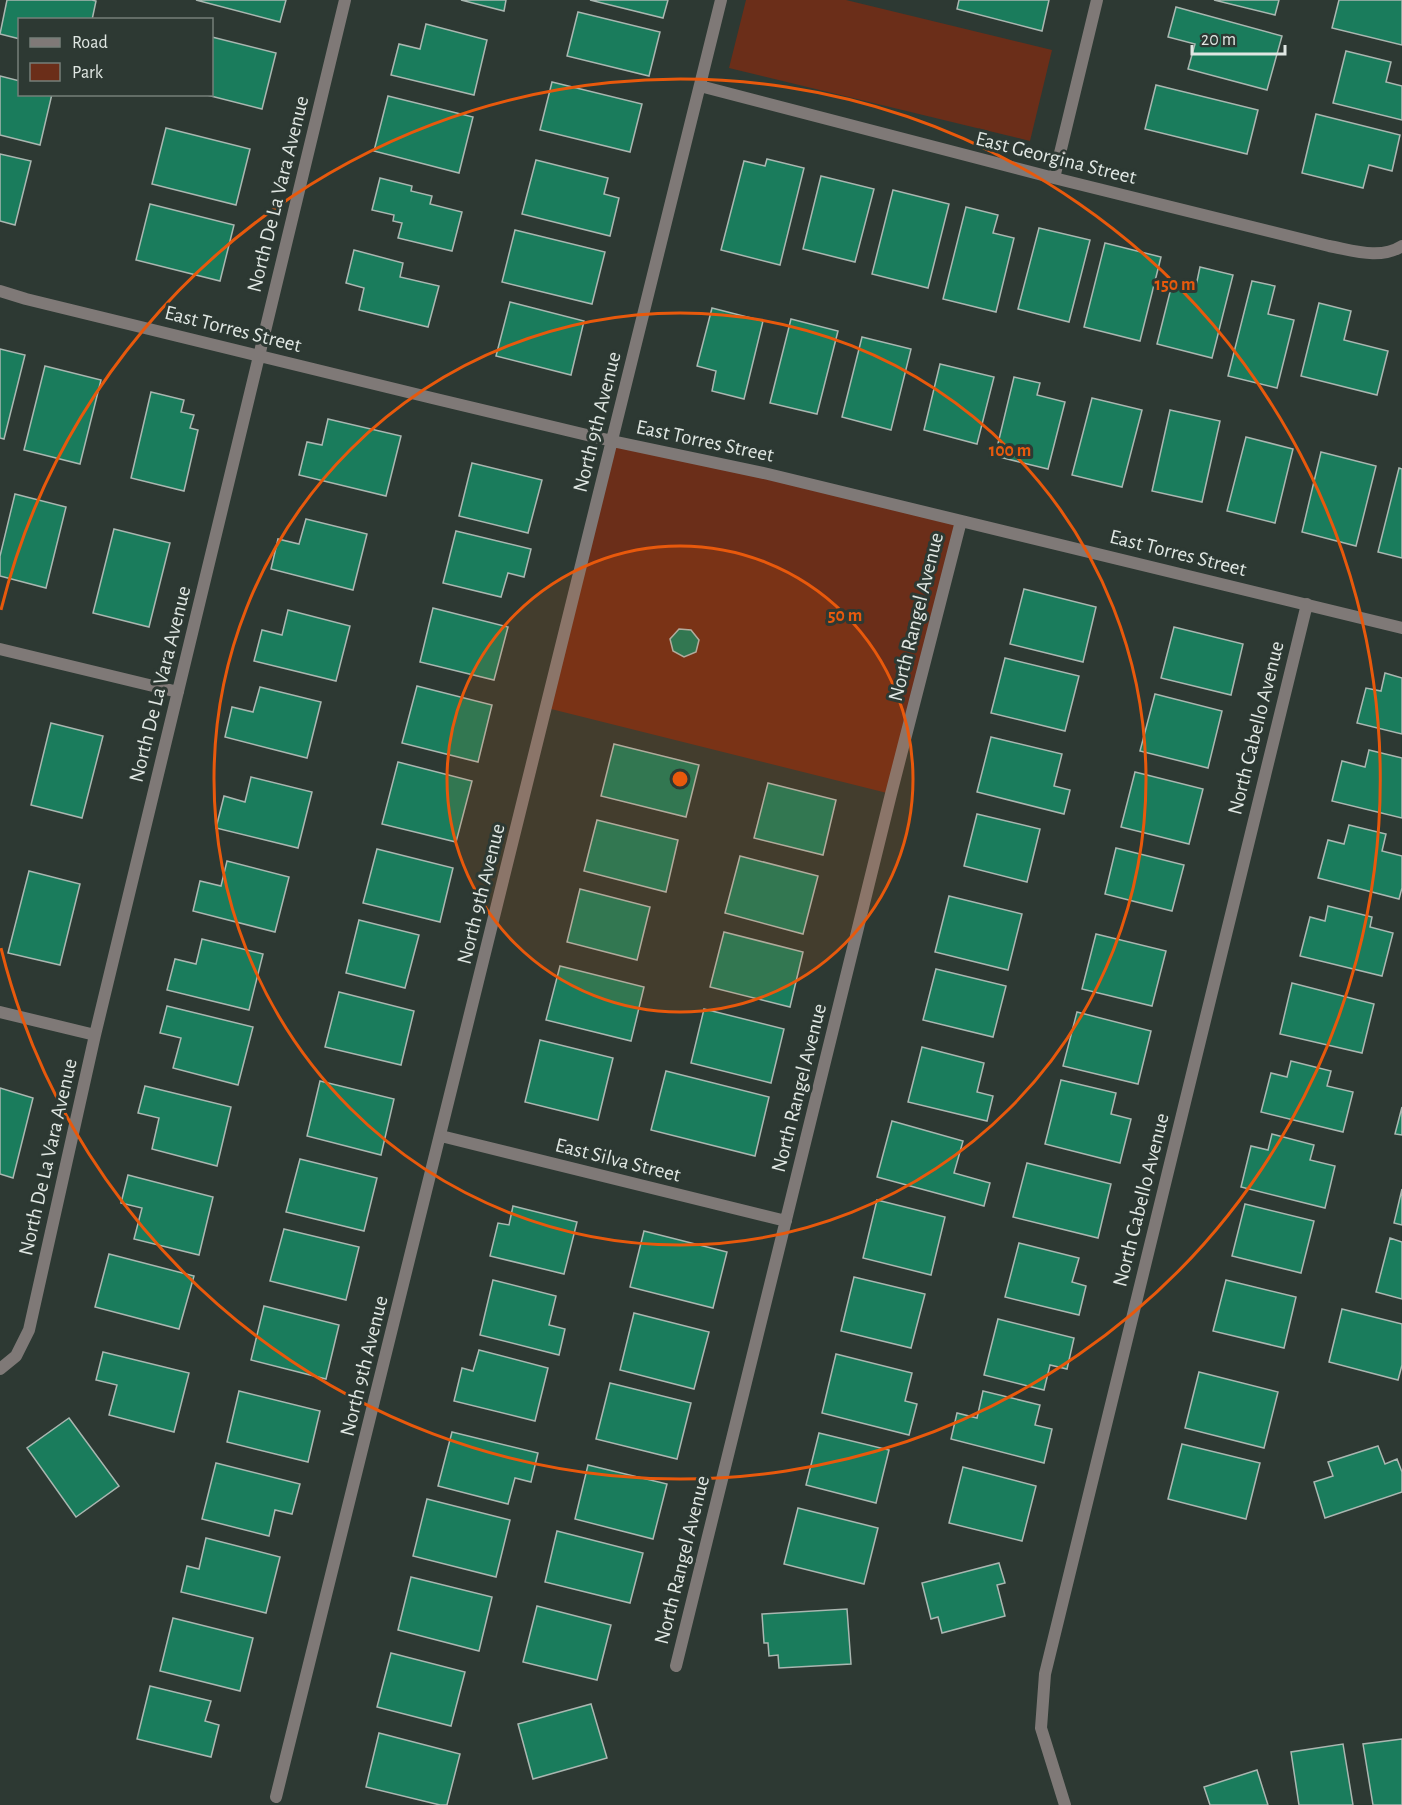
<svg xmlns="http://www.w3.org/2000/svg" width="1402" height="1805" viewBox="0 0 1402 1805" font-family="'Alegreya Sans',sans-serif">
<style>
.green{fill:#6b2e19}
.building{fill:#1a7c5c;stroke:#aab7b1;stroke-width:1.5}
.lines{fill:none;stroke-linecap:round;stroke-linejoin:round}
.street{stroke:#7f7977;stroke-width:12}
.ring{fill:none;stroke:#e8590c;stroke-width:3}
.labels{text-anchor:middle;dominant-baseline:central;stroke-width:6;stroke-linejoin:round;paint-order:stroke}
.street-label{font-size:21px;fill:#e0e7e3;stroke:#2d3933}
.centre{fill:#e8590c;stroke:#2d3933;stroke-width:3}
.ring-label{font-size:18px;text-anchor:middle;font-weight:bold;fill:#e8590c;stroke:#2d3933;stroke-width:6;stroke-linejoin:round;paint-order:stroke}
</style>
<rect width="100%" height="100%" fill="#2d3933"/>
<path class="green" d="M 746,0 L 846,0 L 1052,50 L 1030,141 L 729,68 Z
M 612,441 L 961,521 L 891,794 L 547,708 Z"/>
<path class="building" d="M 7,0 L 92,0 L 96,1 L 92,20 L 20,20 L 20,39 L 0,34 Z
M 196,0 L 286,0 L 280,22 Z
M 461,0 L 506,0 L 504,11 Z
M 590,0 L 668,0 L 663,18 Z
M 959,0 L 1049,0 L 1042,31 L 957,9 Z
M 1214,0 L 1279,0 L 1275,15 Z
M 1339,0 L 1402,0 L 1402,45 L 1332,28 Z
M 1176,7 L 1282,36 L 1267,90 L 1188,69 L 1195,44 L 1168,37 Z
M 578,12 L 660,32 L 649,76 L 567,56 Z
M 426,24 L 487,40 L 474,95 L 391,75 L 399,44 L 420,49 Z
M 212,37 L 276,53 L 262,109 L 203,94 L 212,94 Z
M 1346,51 L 1391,62 L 1386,82 L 1402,86 L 1402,120 L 1333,103 Z
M 0,76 L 20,81 L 20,94 L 52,94 L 40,145 L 0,135 Z
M 552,82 L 642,104 L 630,152 L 540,130 Z
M 1156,85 L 1258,110 L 1247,154 L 1145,129 Z
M 388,96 L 473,117 L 459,173 L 374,151 Z
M 1316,114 L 1400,135 L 1392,171 L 1369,165 L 1363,188 L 1302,173 Z
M 166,128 L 250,149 L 236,205 L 152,184 Z
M 0,154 L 31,161 L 15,225 L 0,221 Z
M 767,159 L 804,168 L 780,265 L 721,250 L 744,161 L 765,166 Z
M 536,160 L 608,178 L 604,194 L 619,198 L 610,236 L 522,214 Z
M 821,176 L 874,189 L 855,262 L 803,249 Z
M 380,178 L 412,186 L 411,191 L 432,196 L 430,204 L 462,212 L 452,251 L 398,238 L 402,223 L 393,221 L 394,215 L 372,210 Z
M 893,190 L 949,204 L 928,288 L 872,274 Z
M 150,204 L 234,225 L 220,281 L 136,260 Z
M 966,207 L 998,215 L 993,233 L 1014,238 L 996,312 L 943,299 Z
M 1039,228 L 1090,240 L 1069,322 L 1018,309 Z
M 515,230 L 605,252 L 592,304 L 502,282 Z
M 1105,243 L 1161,257 L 1140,341 L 1084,327 Z
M 354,250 L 403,263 L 400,277 L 439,286 L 428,327 L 359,310 L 364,288 L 346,283 Z
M 1200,267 L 1233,275 L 1212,358 L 1157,344 L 1173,280 L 1196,286 Z
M 1252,281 L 1275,286 L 1268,314 L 1294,320 L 1277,388 L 1228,376 Z
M 510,302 L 584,321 L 571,375 L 496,356 Z
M 1319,303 L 1351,311 L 1344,340 L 1388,351 L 1377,395 L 1301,376 Z
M 712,308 L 763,321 L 744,399 L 712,391 L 716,371 L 697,366 Z
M 791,319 L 838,331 L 817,414 L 770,403 Z
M 862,337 L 911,349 L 891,430 L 842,417 Z
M 0,349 L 25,355 L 4,439 L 0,438 Z
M 940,364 L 994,377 L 977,444 L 924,430 Z
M 45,366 L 101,380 L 80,464 L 24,450 Z
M 1014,377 L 1040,383 L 1037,395 L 1065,402 L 1048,469 L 995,456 Z
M 151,392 L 184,400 L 181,412 L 194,415 L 190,428 L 198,430 L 184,491 L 131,478 Z
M 1092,398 L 1142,410 L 1122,487 L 1072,475 Z
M 1170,410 L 1220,421 L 1202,502 L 1152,491 Z
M 328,419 L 401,436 L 386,496 L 299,475 L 307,442 L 322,445 Z
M 1246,437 L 1293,449 L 1275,523 L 1227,511 Z
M 1321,452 L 1376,466 L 1356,546 L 1302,532 Z
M 472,463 L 542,480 L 528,533 L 459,516 Z
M 1399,468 L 1402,469 L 1402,558 L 1378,552 Z
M 15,494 L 66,507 L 46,588 L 0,576 L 0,556 Z
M 306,519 L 367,534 L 353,590 L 271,569 L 278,539 L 299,544 Z
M 114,529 L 170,543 L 149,627 L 93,613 Z
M 456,531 L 531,549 L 524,577 L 508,573 L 501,597 L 443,583 Z
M 1024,589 L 1096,607 L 1083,662 L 1010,644 Z
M 433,608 L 508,627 L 494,680 L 420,662 Z
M 288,610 L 350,626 L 336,681 L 254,661 L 262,630 L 282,635 Z
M 1174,627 L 1243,644 L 1231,695 L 1161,678 Z
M 679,629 L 691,630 L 699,640 L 696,652 L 684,657 L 673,651 L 670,639 Z
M 1005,658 L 1079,676 L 1065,731 L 991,713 Z
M 1385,673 L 1402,678 L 1402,734 L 1357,723 L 1366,688 L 1381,691 Z
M 417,686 L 492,705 L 478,762 L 402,743 Z
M 260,687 L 321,702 L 307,758 L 225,737 L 232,707 L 253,712 Z
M 1155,694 L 1222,711 L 1208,768 L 1140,751 Z
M 51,723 L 103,736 L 82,818 L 31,805 Z
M 991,737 L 1062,754 L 1054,786 L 1070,790 L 1064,814 L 977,792 Z
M 614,744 L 699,765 L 686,817 L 601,796 Z
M 1369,750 L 1402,758 L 1402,818 L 1332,801 L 1342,761 L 1365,767 Z
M 398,762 L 472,781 L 456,842 L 382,824 Z
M 1135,772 L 1203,789 L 1189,844 L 1121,827 Z
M 251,777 L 312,792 L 298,848 L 216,828 L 224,796 L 245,802 Z
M 768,783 L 836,800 L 823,855 L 754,838 Z
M 977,814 L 1040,829 L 1027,882 L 964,866 Z
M 597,820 L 678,840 L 666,892 L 584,871 Z
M 1349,825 L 1386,834 L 1382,851 L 1402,856 L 1402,888 L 1399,899 L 1318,878 L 1328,840 L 1344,844 Z
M 1116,848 L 1184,865 L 1172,911 L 1105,894 Z
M 377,849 L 453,868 L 440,922 L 363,903 Z
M 740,856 L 818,876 L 803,934 L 725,913 Z
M 227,861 L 289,877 L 275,932 L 193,911 L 200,881 L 221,886 Z
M 29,871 L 80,884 L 60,965 L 8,953 Z
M 580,889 L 650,907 L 637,960 L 567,942 Z
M 949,896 L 1022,914 L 1008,970 L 935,952 Z
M 1328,906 L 1372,917 L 1370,927 L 1393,933 L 1382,976 L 1300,956 L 1310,917 L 1325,921 Z
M 359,920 L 419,935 L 405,988 L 346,973 Z
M 724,932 L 803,952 L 790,1007 L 710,987 Z
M 1096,934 L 1166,951 L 1152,1006 L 1082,989 Z
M 202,939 L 263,954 L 249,1010 L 167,990 L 175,959 L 196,964 Z
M 560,966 L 644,987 L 631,1041 L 546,1020 Z
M 936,969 L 1006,986 L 993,1037 L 923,1020 Z
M 1292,983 L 1374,1004 L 1362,1053 L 1280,1034 Z
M 339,992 L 414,1011 L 401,1065 L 325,1047 Z
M 167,1006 L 253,1027 L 238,1085 L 173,1068 L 181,1038 L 160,1033 Z
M 704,1009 L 784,1029 L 771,1083 L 691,1063 Z
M 1077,1012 L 1151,1031 L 1138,1084 L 1063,1066 Z
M 540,1040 L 613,1058 L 598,1120 L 525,1102 Z
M 922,1047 L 984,1063 L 977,1092 L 993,1096 L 987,1121 L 908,1102 Z
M 1291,1061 L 1331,1071 L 1327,1086 L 1353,1092 L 1343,1132 L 1261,1112 L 1271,1073 L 1287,1077 Z
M 666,1071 L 769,1097 L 755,1156 L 651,1130 Z
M 1061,1080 L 1116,1093 L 1111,1114 L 1131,1119 L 1120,1163 L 1045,1144 Z
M 320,1081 L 394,1099 L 381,1155 L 307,1136 Z
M 145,1086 L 231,1107 L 217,1166 L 152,1149 L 159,1118 L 138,1113 Z
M 0,1088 L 33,1098 L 13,1178 L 0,1174 Z
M 1402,1107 L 1402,1135 L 1395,1134 Z
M 892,1121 L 963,1141 L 954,1173 L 990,1183 L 984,1206 L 877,1177 Z
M 1272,1134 L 1314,1145 L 1310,1160 L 1335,1166 L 1325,1208 L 1241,1187 L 1251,1146 L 1268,1150 Z
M 300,1159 L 377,1178 L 364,1231 L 286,1212 Z
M 1027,1163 L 1111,1184 L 1098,1238 L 1013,1217 Z
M 128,1175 L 213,1197 L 199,1255 L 134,1239 L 142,1208 L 121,1203 Z
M 1402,1189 L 1402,1225 L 1394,1223 Z
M 877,1200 L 945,1217 L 931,1275 L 863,1258 Z
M 1245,1204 L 1314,1221 L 1301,1273 L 1232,1256 Z
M 513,1206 L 577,1222 L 564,1274 L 490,1256 L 498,1223 L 509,1225 Z
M 284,1229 L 359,1247 L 346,1300 L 270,1281 Z
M 644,1231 L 727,1252 L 713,1308 L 630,1287 Z
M 1390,1238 L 1402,1242 L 1402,1299 L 1376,1292 Z
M 1019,1243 L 1079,1258 L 1072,1282 L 1086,1286 L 1079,1315 L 1005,1297 Z
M 109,1254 L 194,1276 L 179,1329 L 95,1307 Z
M 854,1277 L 925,1294 L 911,1348 L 841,1331 Z
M 493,1280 L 556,1296 L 549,1325 L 565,1329 L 559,1355 L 480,1335 Z
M 1226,1280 L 1296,1297 L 1284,1348 L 1213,1331 Z
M 264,1306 L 339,1325 L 326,1379 L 251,1360 Z
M 1342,1309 L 1402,1324 L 1402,1365 L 1398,1380 L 1329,1362 Z
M 634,1313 L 709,1332 L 694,1389 L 620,1370 Z
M 998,1319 L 1074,1338 L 1067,1369 L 1050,1365 L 1044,1390 L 984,1375 Z
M 479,1350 L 548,1368 L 535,1421 L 454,1401 L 462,1368 L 473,1371 Z
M 103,1352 L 189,1373 L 174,1432 L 109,1415 L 117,1385 L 96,1380 Z
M 836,1354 L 912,1373 L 905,1401 L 917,1404 L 909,1435 L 822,1413 Z
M 1199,1372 L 1278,1392 L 1264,1448 L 1185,1428 Z
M 610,1383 L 691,1403 L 677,1459 L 596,1439 Z
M 239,1391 L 320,1411 L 308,1462 L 227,1442 Z
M 983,1391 L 1040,1405 L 1035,1425 L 1052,1429 L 1044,1463 L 951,1439 L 957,1413 L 977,1418 Z
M 69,1418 L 119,1486 L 76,1517 L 27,1448 Z
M 452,1432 L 538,1453 L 531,1482 L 515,1478 L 508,1504 L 438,1486 Z
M 819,1433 L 889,1450 L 876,1503 L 806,1485 Z
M 1182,1444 L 1260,1463 L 1246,1519 L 1168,1499 Z
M 1378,1446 L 1385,1464 L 1397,1459 L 1402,1472 L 1402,1492 L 1325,1518 L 1314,1482 L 1333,1476 L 1328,1462 Z
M 216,1463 L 300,1484 L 292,1514 L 275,1510 L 269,1536 L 202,1519 Z
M 588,1465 L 667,1484 L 653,1539 L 575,1519 Z
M 963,1467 L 1036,1486 L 1022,1541 L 949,1523 Z
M 427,1499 L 510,1520 L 496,1577 L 413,1556 Z
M 798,1508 L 878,1528 L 864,1584 L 784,1564 Z
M 557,1531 L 643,1553 L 630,1603 L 545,1582 Z
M 206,1538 L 280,1557 L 266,1613 L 181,1592 L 187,1566 L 199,1569 Z
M 999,1563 L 1005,1583 L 997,1585 L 1005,1616 L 942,1633 L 938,1617 L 931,1619 L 922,1583 Z
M 411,1577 L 492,1597 L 479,1651 L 398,1630 Z
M 537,1606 L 611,1625 L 597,1680 L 523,1662 Z
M 847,1609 L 851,1664 L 779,1668 L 778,1655 L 769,1656 L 768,1643 L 764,1643 L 762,1614 Z
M 173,1618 L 253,1638 L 240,1691 L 160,1671 Z
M 391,1653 L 465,1672 L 451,1726 L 377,1707 Z
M 150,1686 L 211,1701 L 205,1721 L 219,1725 L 211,1757 L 137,1739 Z
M 591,1704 L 607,1758 L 533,1779 L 518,1724 Z
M 379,1733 L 460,1754 L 447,1805 L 440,1805 L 366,1787 Z
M 1402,1739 L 1402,1805 L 1373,1805 L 1363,1744 Z
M 1343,1744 L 1353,1805 L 1299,1805 L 1291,1752 Z
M 1257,1770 L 1268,1805 L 1210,1805 L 1204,1787 Z"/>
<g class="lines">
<path class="street" d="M 700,86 L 1054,178 L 1329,246 C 1352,250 1380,260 1402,246
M 1054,178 L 1097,0
M 0,291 L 26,299 L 432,398 L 612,441 L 768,474 L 1402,628
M 0,649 L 178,692
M 0,1012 L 95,1035
M 441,1136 L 786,1221
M 0,1369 L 16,1356 L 29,1330 L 95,1035 L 345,0
M 676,1666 L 891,794 L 961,521
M 276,1797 L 721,0
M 1065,1805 L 1041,1728 L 1045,1674 L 1307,604"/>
</g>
<circle cx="680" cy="779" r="233" fill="#e8590c" fill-opacity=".12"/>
<g class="ring">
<circle cx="680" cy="779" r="233"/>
<circle cx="680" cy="779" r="466"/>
<path d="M1 610A700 700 0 1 1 1 948"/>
</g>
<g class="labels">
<g class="street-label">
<text transform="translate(1056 158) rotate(14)">East Georgina Street</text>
<text transform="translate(278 194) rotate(-76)">North De La Vara Avenue</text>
<text transform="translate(233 329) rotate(14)">East Torres Street</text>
<text transform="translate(597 422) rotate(-76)">North 9th Avenue</text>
<text transform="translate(705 441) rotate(12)">East Torres Street</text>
<text transform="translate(1178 553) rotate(14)">East Torres Street</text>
<text transform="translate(916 617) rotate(-76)">North Rangel Avenue</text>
<text transform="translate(160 684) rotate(-76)">North De La Vara Avenue</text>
<text transform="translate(1256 728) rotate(-76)">North Cabello Avenue</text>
<text transform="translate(481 894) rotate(-76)">North 9th Avenue</text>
<text transform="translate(799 1088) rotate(-76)">North Rangel Avenue</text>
<text transform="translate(48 1157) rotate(-77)">North De La Vara Avenue</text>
<text transform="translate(618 1160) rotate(14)">East Silva Street</text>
<text transform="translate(1141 1200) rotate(-76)">North Cabello Avenue</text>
<text transform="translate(364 1366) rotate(-76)">North 9th Avenue</text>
<text transform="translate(682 1560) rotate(-76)">North Rangel Avenue</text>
</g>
</g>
<circle cx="680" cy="779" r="9" class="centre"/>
<g class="ring-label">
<text x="1175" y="290">150 m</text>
<text x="1010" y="456">100 m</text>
<text x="845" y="621">50 m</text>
</g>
<rect x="18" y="18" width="195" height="78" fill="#2d3933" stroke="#757f79" stroke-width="1.5"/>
<rect x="30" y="38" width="30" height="9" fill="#7f7977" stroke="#757f79" stroke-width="1.5"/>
<text x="72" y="48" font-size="18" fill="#e0e7e3">Road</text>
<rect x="30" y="63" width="30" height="18" fill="#6b2e19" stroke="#757f79" stroke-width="1.5"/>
<text x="72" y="78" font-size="18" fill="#e0e7e3">Park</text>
<path d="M1192 45v9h93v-9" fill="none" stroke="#e0e7e3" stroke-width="3"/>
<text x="1201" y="45" font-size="18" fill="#e0e7e3" stroke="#2d3933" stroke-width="4.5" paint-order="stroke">20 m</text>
</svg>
